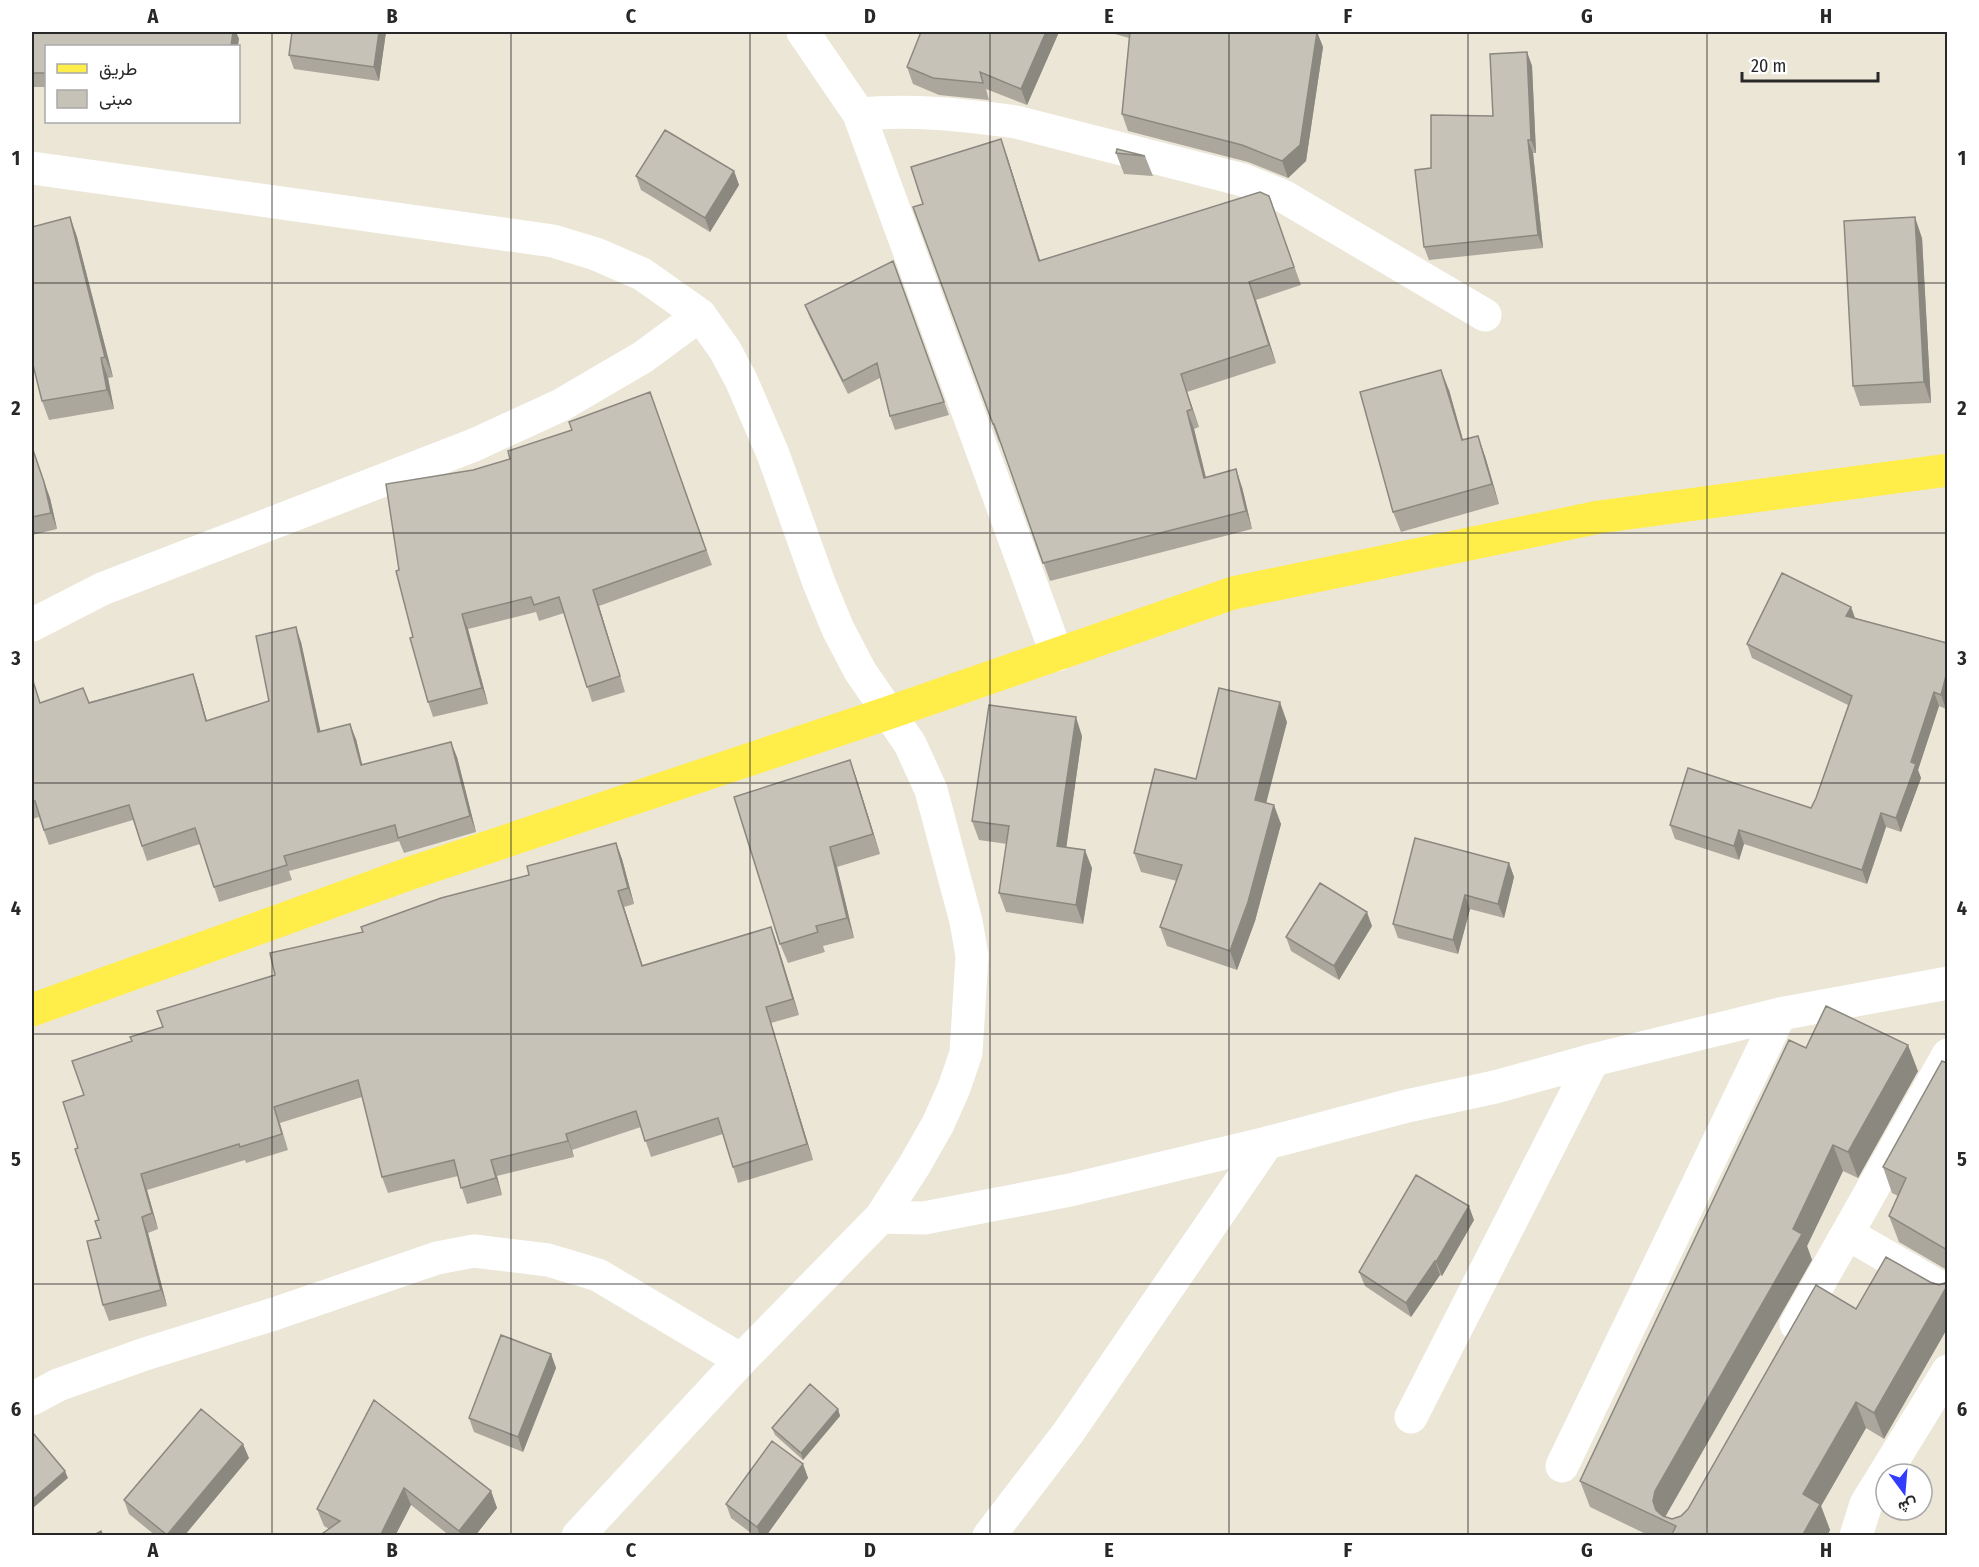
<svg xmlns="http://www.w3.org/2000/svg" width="1979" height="1567" viewBox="0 0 1979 1567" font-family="'Fira Sans Condensed',Vazirmatn,sans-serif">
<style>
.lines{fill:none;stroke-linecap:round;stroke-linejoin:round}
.minor{stroke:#fff;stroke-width:33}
.major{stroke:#ffed49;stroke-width:33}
.wall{fill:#aba79d}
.shaded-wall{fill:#8b8880}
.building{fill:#c7c2b7;stroke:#8b8880;stroke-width:1.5}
.grid{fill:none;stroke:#282828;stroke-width:1.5;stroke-opacity:0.55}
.neatline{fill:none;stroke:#282828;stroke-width:2}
.grid-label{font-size:20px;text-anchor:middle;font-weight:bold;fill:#282828}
</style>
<rect width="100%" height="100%" fill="#ece6d7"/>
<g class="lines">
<path class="minor" d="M 803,32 L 859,114 L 1057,655
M 859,114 C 912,109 964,115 1016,122 L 1243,180 L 1283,196 L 1485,315
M 32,168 L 553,241 L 596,254 L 642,274 L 700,315 L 725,350 L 741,380 L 773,454 L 819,583 L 838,629 L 860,671 L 910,744 L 931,790 L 966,921 L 972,956 L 966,1053 L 954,1088 L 938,1124 L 914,1166 L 881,1217 L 741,1360 L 578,1536
M 32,625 L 102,589 L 474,445 L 561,405 L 643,357 L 700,315
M 881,1217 L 924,1218 L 1070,1190 L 1267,1143 L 1407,1106 L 1495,1087 L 1593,1060 L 1780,1014 L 1948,983
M 1848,1234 L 1948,1292
M 1796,1324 L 1948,1055
M 32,1399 L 58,1385 L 145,1354 L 274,1314 L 437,1258 L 474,1251 L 548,1260 L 598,1275 L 741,1360
M 1411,1417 L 1593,1060
M 1562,1466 L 1780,1014
M 989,1536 L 1068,1433 L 1267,1143
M 1856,1536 L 1866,1504 L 1948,1371"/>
<path class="major" d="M 32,1010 L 411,873 L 888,713 L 1233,593 L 1599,517 L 1948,470"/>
</g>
<path class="wall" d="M 32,32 L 236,32 L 239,39 L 46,46 L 46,87 L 32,87 Z
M 386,32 L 379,81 L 294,69 L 289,55 Z
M 1059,32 L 1027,105 L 986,89 L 989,100 L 939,95 L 913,84 L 907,67 Z
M 1108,32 L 1317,32 L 1323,47 L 1306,161 L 1288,178 L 1248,162 L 1128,131 L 1122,114 L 1129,38 Z
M 1527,52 L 1532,66 L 1536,153 L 1533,153 L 1543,248 L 1429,260 L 1424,247 L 1431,168 L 1493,116 Z
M 1116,153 L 1145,156 L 1153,176 L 1124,174 Z
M 1007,156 L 1040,261 L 1269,196 L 1301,285 L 1256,300 L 1276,363 L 1187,392 L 1199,427 L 1194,429 L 1206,477 L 1242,487 L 1252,529 L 1050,581 L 1000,442 L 999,442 L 913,207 L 923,204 Z
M 734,171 L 739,185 L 710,232 L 641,190 L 636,176 Z
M 70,217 L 77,237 L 113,377 L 108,378 L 114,409 L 49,420 L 42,401 Z
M 1922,238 L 1931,403 L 1860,406 L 1853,386 Z
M 893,261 L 949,415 L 895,430 L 890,416 L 880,378 L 848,394 L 810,318 L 805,305 Z
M 1449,390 L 1463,440 L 1485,456 L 1499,504 L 1401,532 L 1393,512 Z
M 650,392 L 712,565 L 599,606 L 625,692 L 592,702 L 564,613 L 539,621 L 536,612 L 468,629 L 488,704 L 433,717 L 428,702 L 413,637 L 399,570 L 473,470 L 510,459 Z
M 32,447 L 50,498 L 57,529 L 32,535 Z
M 1851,607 L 1855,618 L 1947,643 L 1946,709 L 1939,706 L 1918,770 L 1921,778 L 1901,832 L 1886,827 L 1867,884 L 1744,844 L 1739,860 L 1675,839 L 1670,825 L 1811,808 L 1816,798 L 1848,705 L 1752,658 L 1747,644 Z
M 301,642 L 320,731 L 356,739 L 362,764 L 457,757 L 476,832 L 404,853 L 399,841 L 289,871 L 292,880 L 219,902 L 200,844 L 147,861 L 133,820 L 49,845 L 39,817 L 32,819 L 32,678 L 40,703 L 89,702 L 193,674 L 198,689 L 207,721 L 269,701 Z
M 1287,722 L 1266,803 L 1281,824 L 1255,921 L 1237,970 L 1167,946 L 1160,927 L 1177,881 L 1141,872 L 1134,853 L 1196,779 Z
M 1082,736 L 1066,847 L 1092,868 L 1083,924 L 1006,912 L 999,893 L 1007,844 L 979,840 L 972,821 Z
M 850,760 L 857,780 L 880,854 L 837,867 L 854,938 L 823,946 L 825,952 L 788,963 L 780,944 Z
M 616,843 L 622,859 L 634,904 L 624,907 L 642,965 L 771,927 L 799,1015 L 771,1023 L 813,1160 L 738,1183 L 723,1134 L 651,1157 L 641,1127 L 572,1150 L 574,1157 L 497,1176 L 502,1195 L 467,1204 L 458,1176 L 388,1193 L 382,1177 L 362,1097 L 280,1123 L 288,1150 L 246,1163 L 245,1160 L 147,1190 L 158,1229 L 148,1233 L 167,1306 L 109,1321 L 103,1305 L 101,1238 L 99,1220 L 78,1148 L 84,1095 L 132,1041 L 275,975 L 363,932 L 529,875 Z
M 1509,863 L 1514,877 L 1504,918 L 1470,909 L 1458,954 L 1398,938 L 1393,924 Z
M 1372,926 L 1339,980 L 1291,951 L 1286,937 Z
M 1806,1048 L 1918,1071 L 1858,1178 L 1843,1171 L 1807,1246 L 1812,1260 L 1665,1517 L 1672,1519 L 1681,1516 L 1688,1509 L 1856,1309 L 1884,1439 L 1866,1428 L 1821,1506 L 1830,1530 L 1827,1536 L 1650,1536 L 1590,1507 L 1580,1481 Z
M 1947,1063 L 1947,1270 L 1899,1242 L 1889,1216 L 1898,1196 L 1892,1193 L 1883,1167 Z
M 1474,1220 L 1442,1276 L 1440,1275 L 1411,1317 L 1365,1286 L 1359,1272 Z
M 551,1354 L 556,1368 L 523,1452 L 474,1432 L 469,1418 Z
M 374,1400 L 491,1491 L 497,1508 L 475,1536 L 450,1536 L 411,1505 L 395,1536 L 319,1536 L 329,1529 L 324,1526 L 317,1509 Z
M 838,1409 L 840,1416 L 803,1460 L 775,1435 L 772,1428 Z
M 249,1458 L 184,1536 L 156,1536 L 129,1514 L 124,1500 Z
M 803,1464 L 808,1478 L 766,1536 L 755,1536 L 731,1518 L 726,1504 Z"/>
<path class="shaded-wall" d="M 233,32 L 236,32 L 239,39 L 238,46 L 231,46 Z
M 379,32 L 386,32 L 379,81 L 374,67 Z
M 1046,32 L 1059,32 L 1027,105 L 1021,89 Z
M 1317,32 L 1323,47 L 1306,161 L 1288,178 L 1282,161 Z
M 1527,52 L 1532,66 L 1536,153 L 1531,140 Z
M 1001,139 L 1007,156 L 1046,279 L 1039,261 Z
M 1528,140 L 1533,153 L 1543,248 L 1538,235 Z
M 734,171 L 739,185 L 710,232 L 705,218 Z
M 70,217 L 77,237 L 113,377 L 105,357 Z
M 1915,217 L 1922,238 L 1931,403 L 1924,382 Z
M 1249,282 L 1256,300 L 1276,363 L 1269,345 Z
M 101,358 L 108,378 L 114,409 L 107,390 Z
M 1441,370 L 1449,390 L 1469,461 L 1462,440 Z
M 1181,374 L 1187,392 L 1199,427 L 1192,409 Z
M 1187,411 L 1194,429 L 1210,495 L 1204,478 Z
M 1478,436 L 1485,456 L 1499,504 L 1492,484 Z
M 1236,469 L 1242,487 L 1252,529 L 1246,511 Z
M 44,482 L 50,498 L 57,529 L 51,513 Z
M 593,590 L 599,606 L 625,692 L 620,676 Z
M 1851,607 L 1856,621 L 1846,616 Z
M 462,614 L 468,629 L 488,704 L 482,688 Z
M 296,627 L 301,642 L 324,747 L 318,732 Z
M 1947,672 L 1947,705 L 1946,709 L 1941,695 Z
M 193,674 L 198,689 L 211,736 L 206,721 Z
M 1934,692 L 1939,706 L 1918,770 L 1921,778 L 1901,832 L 1896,818 L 1911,762 Z
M 1280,702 L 1287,722 L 1262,819 L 1255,800 Z
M 1076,717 L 1082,736 L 1064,864 L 1057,846 Z
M 350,724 L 356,739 L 366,780 L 361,765 Z
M 451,742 L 457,757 L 476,832 L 470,816 Z
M 850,760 L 857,780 L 880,854 L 873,834 Z
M 1274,805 L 1281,824 L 1255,921 L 1237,970 L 1230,951 Z
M 1881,813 L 1886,827 L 1867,884 L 1862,870 Z
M 1739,830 L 1744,844 L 1739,860 L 1734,846 Z
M 616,843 L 622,859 L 634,904 L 628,888 Z
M 830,847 L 837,867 L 854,938 L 847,918 Z
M 1085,850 L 1092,868 L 1083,924 L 1076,905 Z
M 1509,863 L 1514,877 L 1504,918 L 1498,904 Z
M 618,891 L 624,907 L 648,982 L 642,966 Z
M 1465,895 L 1470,909 L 1458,954 L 1453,940 Z
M 1367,912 L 1372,926 L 1339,980 L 1334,966 Z
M 771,927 L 777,943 L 799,1015 L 793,999 Z
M 766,1007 L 771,1023 L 813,1160 L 807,1144 Z
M 1908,1045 L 1918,1071 L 1858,1178 L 1848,1152 Z
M 566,1134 L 572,1150 L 574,1157 L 568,1141 Z
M 1833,1145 L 1843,1171 L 1807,1246 L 1812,1260 L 1665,1517 L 1659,1518 L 1653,1501 L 1655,1491 L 1793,1229 Z
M 491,1160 L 497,1176 L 502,1195 L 496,1178 Z
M 141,1174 L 147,1190 L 158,1229 L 152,1213 Z
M 1469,1206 L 1474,1220 L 1442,1276 L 1436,1262 Z
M 142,1217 L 148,1233 L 167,1306 L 161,1290 Z
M 1435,1261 L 1440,1275 L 1411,1317 L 1406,1303 Z
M 1947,1286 L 1947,1329 L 1884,1439 L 1874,1413 Z
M 551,1354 L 556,1368 L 523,1452 L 518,1437 Z
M 1856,1402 L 1866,1428 L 1821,1506 L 1830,1530 L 1827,1536 L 1802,1536 L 1803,1494 Z
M 838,1409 L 840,1416 L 803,1460 L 801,1453 Z
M 243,1444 L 249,1458 L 184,1536 L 167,1536 Z
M 803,1464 L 808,1478 L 766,1536 L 760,1536 L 757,1527 Z
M 65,1471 L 68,1478 L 33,1508 L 32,1500 Z
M 404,1488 L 411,1505 L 395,1536 L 380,1536 Z
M 491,1491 L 497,1508 L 475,1536 L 461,1536 L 459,1531 Z"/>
<path class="building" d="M 32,32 L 233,32 L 231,46 L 46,46 L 46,73 L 32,73 Z
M 292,32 L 379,32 L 374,67 L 289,55 Z
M 921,32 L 1046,32 L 1021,89 L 980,72 L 983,83 L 933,78 L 907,67 Z
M 1130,32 L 1317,32 L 1300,145 L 1282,161 L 1242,145 L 1122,114 Z
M 1527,52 L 1531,140 L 1528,140 L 1538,235 L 1424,247 L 1415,170 L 1431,168 L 1431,115 L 1493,116 L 1490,54 Z
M 665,130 L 734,171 L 705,218 L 636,176 Z
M 1001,139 L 1039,261 L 1260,192 L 1269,196 L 1294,267 L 1249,282 L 1269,345 L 1181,374 L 1192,409 L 1187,411 L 1204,478 L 1236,469 L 1246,511 L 1043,563 L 994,424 L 993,424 L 913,207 L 923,204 L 911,167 Z
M 1117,149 L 1145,156 L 1116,153 Z
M 70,217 L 105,357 L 101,358 L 107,390 L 42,401 L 32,361 L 32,227 Z
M 1915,217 L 1924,382 L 1853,386 L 1844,221 Z
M 893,261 L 944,402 L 890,416 L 877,363 L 843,381 L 805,305 Z
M 1441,370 L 1462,440 L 1478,436 L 1492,484 L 1393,512 L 1360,392 Z
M 650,392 L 706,550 L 593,590 L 620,676 L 587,687 L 559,597 L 534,605 L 531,597 L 462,614 L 482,688 L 428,702 L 410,638 L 413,637 L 396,571 L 399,570 L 386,484 L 473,470 L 510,459 L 508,451 L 572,430 L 569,422 Z
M 32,447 L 44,482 L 51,513 L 32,517 Z
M 1782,573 L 1851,607 L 1846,616 L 1947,643 L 1947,672 L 1941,695 L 1934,692 L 1911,762 L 1916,764 L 1896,818 L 1881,813 L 1862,870 L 1739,830 L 1734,846 L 1670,825 L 1688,768 L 1811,808 L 1816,798 L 1852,696 L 1747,644 Z
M 296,627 L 318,732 L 350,724 L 361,765 L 451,742 L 470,816 L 398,838 L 395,825 L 284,856 L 287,865 L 214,887 L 195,828 L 142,846 L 129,805 L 44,830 L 35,801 L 32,802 L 32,678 L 40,703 L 83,688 L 89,703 L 193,674 L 206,721 L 269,701 L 256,636 Z
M 1219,688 L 1280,702 L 1255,800 L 1274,805 L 1248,902 L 1230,951 L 1160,927 L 1182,865 L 1134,853 L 1155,769 L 1196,779 Z
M 989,705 L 1076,717 L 1057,846 L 1085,850 L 1076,905 L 999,893 L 1009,826 L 972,821 Z
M 850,760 L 873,834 L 830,847 L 847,918 L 816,926 L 818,932 L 780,944 L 734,797 Z
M 1415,838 L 1509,863 L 1498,904 L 1465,895 L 1453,940 L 1393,924 Z
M 616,843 L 628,888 L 618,891 L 642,966 L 771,927 L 793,999 L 766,1007 L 807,1144 L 733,1167 L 718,1118 L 645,1141 L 636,1111 L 566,1134 L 568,1141 L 491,1160 L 496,1178 L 461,1188 L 454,1160 L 382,1177 L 358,1080 L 274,1107 L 282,1134 L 240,1147 L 239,1144 L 141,1174 L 152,1213 L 142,1217 L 161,1290 L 103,1305 L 87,1241 L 101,1238 L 95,1221 L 99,1220 L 75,1149 L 78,1148 L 63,1102 L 84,1095 L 72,1061 L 132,1041 L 130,1037 L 163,1027 L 157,1011 L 275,975 L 270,953 L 363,932 L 361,927 L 441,898 L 529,875 L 527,866 Z
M 1320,883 L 1367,912 L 1334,966 L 1286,937 Z
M 1826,1006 L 1908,1045 L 1848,1152 L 1833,1145 L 1793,1229 L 1802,1234 L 1655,1491 L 1653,1501 L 1656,1510 L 1663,1516 L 1672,1519 L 1681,1516 L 1688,1509 L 1816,1285 L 1856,1309 L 1886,1257 L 1930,1282 L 1939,1285 L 1947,1282 L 1947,1286 L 1874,1413 L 1856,1402 L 1803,1494 L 1820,1504 L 1802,1536 L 1671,1536 L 1676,1526 L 1580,1481 L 1789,1040 L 1806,1048 Z
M 1942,1061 L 1947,1063 L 1947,1250 L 1889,1216 L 1906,1178 L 1883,1167 Z
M 1416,1175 L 1469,1206 L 1436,1262 L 1435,1261 L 1406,1303 L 1359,1272 Z
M 501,1335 L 551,1354 L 518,1437 L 469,1418 Z
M 810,1384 L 838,1409 L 801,1453 L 772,1428 Z
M 374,1400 L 491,1491 L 459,1531 L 404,1488 L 380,1536 L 319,1536 L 340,1521 L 317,1509 Z
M 201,1409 L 243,1444 L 167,1535 L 124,1500 Z
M 33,1433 L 65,1471 L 32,1500 L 32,1434 Z
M 772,1441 L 803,1464 L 757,1527 L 726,1504 Z
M 101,1531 L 103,1536 L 92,1536 Z"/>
<path class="grid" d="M 272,32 L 272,1536M 511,32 L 511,1536M 750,32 L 750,1536M 990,32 L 990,1536M 1229,32 L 1229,1536M 1468,32 L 1468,1536M 1707,32 L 1707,1536M 32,283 L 1948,283M 32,533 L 1948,533M 32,783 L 1948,783M 32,1034 L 1948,1034M 32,1284 L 1948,1284"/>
<rect width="1979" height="1567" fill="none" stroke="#ffffff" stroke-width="66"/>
<rect x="45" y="45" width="195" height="78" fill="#ffffff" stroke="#a9a9a9" stroke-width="1.5"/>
<rect x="57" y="64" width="30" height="9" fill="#ffed49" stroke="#a9a9a9" stroke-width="1.5"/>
<text x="99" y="75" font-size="18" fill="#282828">طريق</text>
<rect x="57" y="90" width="30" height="18" fill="#c7c2b7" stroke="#a9a9a9" stroke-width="1.5"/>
<text x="99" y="105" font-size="18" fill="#282828">مبنى</text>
<g transform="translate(1904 1492) rotate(164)"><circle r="28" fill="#ffffff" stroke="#a9a9a9" stroke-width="1.5"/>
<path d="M0-4.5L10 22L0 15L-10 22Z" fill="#313cff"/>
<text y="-9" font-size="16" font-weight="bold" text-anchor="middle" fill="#282828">ش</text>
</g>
<path d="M1742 72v9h136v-9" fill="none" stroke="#282828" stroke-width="3"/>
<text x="1751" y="72" font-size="18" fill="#282828" stroke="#ffffff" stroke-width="4.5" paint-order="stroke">20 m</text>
<rect x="33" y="33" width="1913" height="1501" class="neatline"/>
<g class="grid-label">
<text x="153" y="23">A</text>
<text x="392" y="23">B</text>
<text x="631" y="23">C</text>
<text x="870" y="23">D</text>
<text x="1109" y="23">E</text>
<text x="1348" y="23">F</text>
<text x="1587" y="23">G</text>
<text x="1826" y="23">H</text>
<text x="16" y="165">1</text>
<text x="1962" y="165">1</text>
<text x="16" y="415">2</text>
<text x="1962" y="415">2</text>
<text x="16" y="665">3</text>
<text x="1962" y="665">3</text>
<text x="16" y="915">4</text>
<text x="1962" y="915">4</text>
<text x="16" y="1166">5</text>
<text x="1962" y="1166">5</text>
<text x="16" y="1416">6</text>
<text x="1962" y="1416">6</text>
<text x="153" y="1557">A</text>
<text x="392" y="1557">B</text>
<text x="631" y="1557">C</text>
<text x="870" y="1557">D</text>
<text x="1109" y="1557">E</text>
<text x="1348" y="1557">F</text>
<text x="1587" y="1557">G</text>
<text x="1826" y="1557">H</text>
</g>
</svg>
